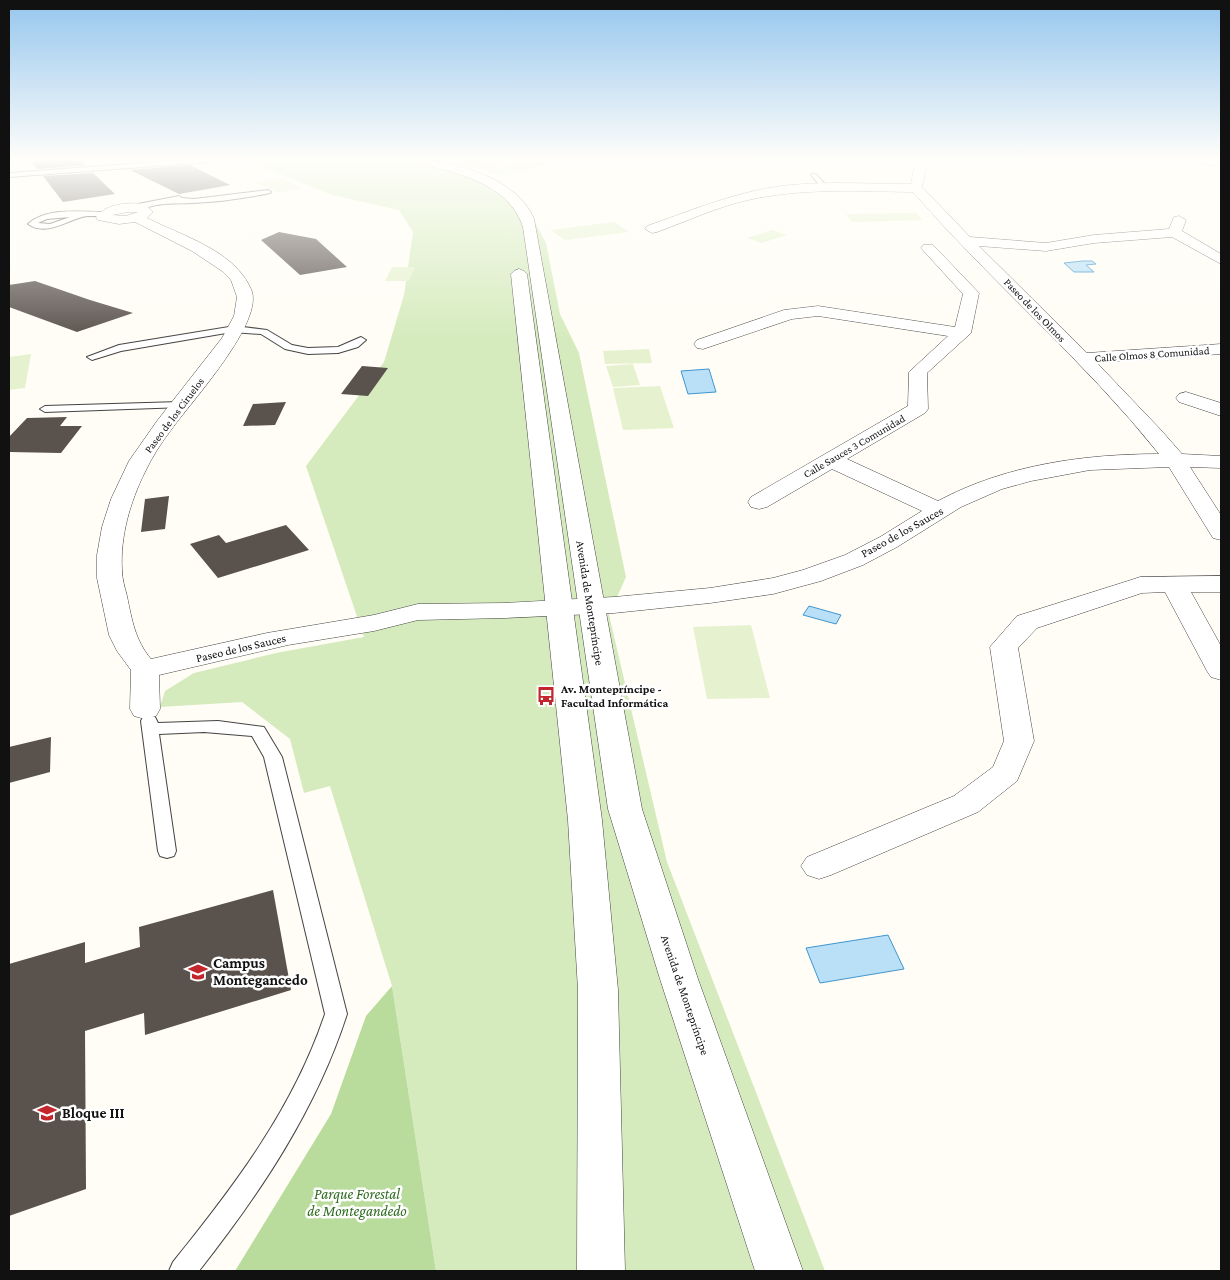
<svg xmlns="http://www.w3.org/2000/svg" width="1230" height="1280" viewBox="0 0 1230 1280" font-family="'Crimson Pro',serif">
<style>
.green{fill:#d5ebbd}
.forest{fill:#b9dc9c}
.pitch{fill:#e6f2cf}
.water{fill:#b9e0f7;stroke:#3f96cf}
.building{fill:#5a524d}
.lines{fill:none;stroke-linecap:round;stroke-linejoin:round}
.service-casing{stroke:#444;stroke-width:2}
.minor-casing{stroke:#444;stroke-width:1}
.tertiary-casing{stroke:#444;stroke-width:1}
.service{fill:#fff;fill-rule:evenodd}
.minor{fill:#fff;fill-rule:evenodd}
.tertiary{fill:#fff;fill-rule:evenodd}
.labels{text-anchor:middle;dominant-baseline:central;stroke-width:5;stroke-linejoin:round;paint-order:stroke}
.far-street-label{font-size:11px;fill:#111;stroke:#fff}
.street-label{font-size:12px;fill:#111;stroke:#fff}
.poi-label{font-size:12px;font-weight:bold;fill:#111;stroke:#fff;text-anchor:start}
.near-poi-label{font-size:15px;font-weight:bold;fill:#111;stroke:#fff;text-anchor:start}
.near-park-label{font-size:15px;font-style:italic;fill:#2f6b1f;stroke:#fff}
</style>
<rect width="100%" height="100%" fill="#fffdf5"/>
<path class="green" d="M 274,160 L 435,160 L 464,167 L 493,180 L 525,203 L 546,243 L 560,314 L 579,353 L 626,577 L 609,615 L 667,862 L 825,1271 L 436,1271 L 392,986 L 330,786 L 304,793 L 290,739 L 242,702 L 160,707 L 165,691 L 194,673 L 276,653 L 364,637 L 306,466 L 384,362 L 404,295 L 413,232 L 399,210 L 332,195 L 263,167 Z"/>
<path class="forest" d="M 392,986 L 436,1271 L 235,1271 L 331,1114 L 366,1016 Z"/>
<path class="pitch" d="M 486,160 L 504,165 L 484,170 L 452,161 Z
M 527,160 L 548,164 L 506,176 L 486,171 Z
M 280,178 L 303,188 L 279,193 L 256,183 Z
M 916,213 L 923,220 L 852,222 L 846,214 Z
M 614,222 L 629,232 L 565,240 L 551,230 Z
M 772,230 L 787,235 L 762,243 L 747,238 Z
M 392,267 L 415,267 L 409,281 L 385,281 Z
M 649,349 L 652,363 L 605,364 L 603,351 Z
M 31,354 L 25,388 L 9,390 L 9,357 Z
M 633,364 L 640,385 L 613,387 L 606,366 Z
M 660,386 L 674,428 L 623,430 L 613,388 Z
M 751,625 L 770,698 L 707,699 L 693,627 Z"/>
<path class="water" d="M 1083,261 L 1092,261 L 1096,264 L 1086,265 L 1094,272 L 1074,272 L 1064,263 Z
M 709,369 L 716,392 L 688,394 L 681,371 Z
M 809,606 L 841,615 L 836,624 L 803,615 Z
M 888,935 L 904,969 L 820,983 L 806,948 Z"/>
<path class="building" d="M 30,160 L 81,160 L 86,165 L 37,169 Z
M 190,165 L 230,185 L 179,194 L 130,170 Z
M 93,173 L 115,194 L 63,202 L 43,176 Z
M 279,232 L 316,239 L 347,267 L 300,275 L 261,240 Z
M 35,281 L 90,300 L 133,313 L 77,332 L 9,307 L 9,285 Z
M 362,366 L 388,368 L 368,396 L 341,394 Z
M 286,402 L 275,425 L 243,426 L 253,404 Z
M 67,417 L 60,426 L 82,426 L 61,453 L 9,452 L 9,437 L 27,418 Z
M 169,496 L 165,529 L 141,532 L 145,499 Z
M 286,525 L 309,550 L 218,578 L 190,544 L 219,535 L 226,543 Z
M 51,737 L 50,772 L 9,783 L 9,747 Z
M 273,890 L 291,990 L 145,1035 L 144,1013 L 85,1031 L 86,1189 L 9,1216 L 9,964 L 85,942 L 85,963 L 140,947 L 139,927 Z"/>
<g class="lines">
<g class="service-casing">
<path id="service" d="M 184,160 L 212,160 L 209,162 L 9,177 L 9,173 Z
M 812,174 L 816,174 L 827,187 L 826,188 L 822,188 L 811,175 Z
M 268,190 L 271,192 L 270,193 C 246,198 218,202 193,203 C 175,204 157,202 141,210 L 137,208 L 138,204 L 179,196 L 182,198 L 194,199 Z
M 103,212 L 106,212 L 106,216 C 98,217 89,215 82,217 C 65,222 45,236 28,224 C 46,207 81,212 103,212 ZM 70,217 L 50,224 L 38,223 L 47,219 Z
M 235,326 L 267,330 L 292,345 L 308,348 L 338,347 L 361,337 L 366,340 L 358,347 L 338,353 L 308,354 L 285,349 L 261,334 L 232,332 L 121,351 L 92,360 L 87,357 L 119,345 Z
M 180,402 L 184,403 L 185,405 L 184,407 L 45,412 L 40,409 L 45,406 Z
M 149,716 L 155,717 L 158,723 L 218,721 L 264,727 L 282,757 L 347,1014 C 316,1110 261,1192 199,1271 L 169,1271 L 173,1262 C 235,1185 293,1109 325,1014 L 264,757 L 252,736 L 204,732 L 159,734 L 176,851 L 174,856 L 167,858 L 160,856 L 158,851 L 141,721 L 143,717 Z"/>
</g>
<g class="minor-casing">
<path id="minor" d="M 922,160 L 935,160 L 926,169 L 922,187 L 970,237 L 1046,243 L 1094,235 L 1169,229 L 1174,217 L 1179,216 L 1186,220 L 1182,231 L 1221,254 L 1221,264 L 1172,237 L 1094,243 L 1046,251 L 979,246 L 1087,353 L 1221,344 L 1221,354 L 1097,363 L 1160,429 L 1182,454 L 1221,456 L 1221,468 L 1190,467 L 1221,515 L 1221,540 L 1213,538 L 1169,467 L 1090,470 L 1031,481 L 1002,489 L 961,507 L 897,547 L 863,565 L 821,581 L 773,594 L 710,603 L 614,613 L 505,618 L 418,620 L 374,631 L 288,645 L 159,675 L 160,709 L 156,716 L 145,719 L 134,716 L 130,709 L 131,670 L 117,651 L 109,635 L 97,578 L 97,555 L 102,527 L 111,499 L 129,461 L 157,421 L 222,338 L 234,316 L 237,297 L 231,280 L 222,271 L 192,251 L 135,222 L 119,224 L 98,220 L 96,217 C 106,204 130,201 146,205 L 153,212 L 147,218 C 182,236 234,250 251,289 C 266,321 190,403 171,430 C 161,443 152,457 145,472 C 130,502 120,537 122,570 C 122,579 125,588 127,596 C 132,620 135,640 151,659 L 267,633 L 374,615 L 418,604 L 505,603 L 614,597 L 710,588 L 773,578 L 803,570 L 845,555 L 880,537 L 922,511 L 832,469 L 767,507 L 759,509 L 751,507 L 748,502 L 751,497 L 908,406 L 909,372 L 948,336 L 818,316 L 792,319 L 703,349 L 697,348 L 694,344 L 697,340 L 784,310 L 818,306 L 955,327 L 963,294 L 921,248 L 923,245 L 933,245 L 979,293 L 971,333 L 927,373 L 928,409 L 925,413 L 847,459 L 938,501 C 1005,465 1084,454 1159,454 C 1084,360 991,282 913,192 C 857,191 802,188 748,200 C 717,207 687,221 657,232 L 652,233 L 645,229 L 647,226 C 687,212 726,196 768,188 C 815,180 863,184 911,184 L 914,168 ZM 129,212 L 138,212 L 126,216 L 112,215 Z
M 1184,160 L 1221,160 L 1221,166 L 1190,163 Z
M 1186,392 L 1221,403 L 1221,416 L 1179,402 L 1176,398 L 1179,394 Z
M 1221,576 L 1221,592 L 1191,592 L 1221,646 L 1221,680 L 1211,677 L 1207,671 L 1165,592 L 1142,593 L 1037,628 L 1018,648 L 1034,741 L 1017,781 L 978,812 L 831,875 L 819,879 L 807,875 L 801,866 L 807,857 L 954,796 L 993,767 L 1004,741 L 990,647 L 1017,616 L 1131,580 L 1140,577 Z"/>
</g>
<g class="tertiary-casing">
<path id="tertiary" d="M 413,160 C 453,160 518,178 534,219 L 642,809 L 698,979 L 803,1271 L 755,1271 L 660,979 L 608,809 L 523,227 C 508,182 456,173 415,162 Z
M 519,269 L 524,271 L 527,274 L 602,820 L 618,990 L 625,1271 L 577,1271 L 578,990 L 568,820 L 511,274 L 514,271 Z"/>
</g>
<use href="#service" class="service"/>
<use href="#minor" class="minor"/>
<use href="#tertiary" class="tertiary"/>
</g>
<linearGradient id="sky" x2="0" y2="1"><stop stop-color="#95c6ee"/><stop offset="0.47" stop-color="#fffefa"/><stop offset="1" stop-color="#fffefa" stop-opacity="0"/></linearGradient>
<rect width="1230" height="339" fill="url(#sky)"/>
<defs>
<g id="bus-bare" transform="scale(1.5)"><path d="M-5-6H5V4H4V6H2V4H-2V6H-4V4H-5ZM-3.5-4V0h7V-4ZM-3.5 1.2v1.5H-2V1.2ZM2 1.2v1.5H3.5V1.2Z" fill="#c4262e" stroke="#fff" stroke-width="2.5" paint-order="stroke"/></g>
<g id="university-bare" transform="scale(1.5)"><path d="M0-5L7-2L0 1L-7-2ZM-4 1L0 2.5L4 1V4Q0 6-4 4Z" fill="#c4262e" stroke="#fff" stroke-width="2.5" paint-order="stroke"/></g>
</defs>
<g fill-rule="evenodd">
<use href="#bus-bare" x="546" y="696"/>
<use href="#university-bare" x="198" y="972"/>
<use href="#university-bare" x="47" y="1113"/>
</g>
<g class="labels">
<g class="far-street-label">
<text transform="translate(1035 310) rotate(46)">Paseo de los Olmos</text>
<text transform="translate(1152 354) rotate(-4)">Calle Olmos 8 Comunidad</text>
<text transform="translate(174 415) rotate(-53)">Paseo de los Ciruelos</text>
<text transform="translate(854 446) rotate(-30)">Calle Sauces 3 Comunidad</text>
</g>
<g class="street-label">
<text transform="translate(902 532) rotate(-29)">Paseo de los Sauces</text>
<text transform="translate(590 603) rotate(81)">Avenida de Montepríncipe</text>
<text transform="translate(241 648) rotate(-13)">Paseo de los Sauces</text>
<text transform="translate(685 995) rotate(71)">Avenida de Montepríncipe</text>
</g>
<g class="poi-label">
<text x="561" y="689">Av. Montepríncipe -<tspan x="561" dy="14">Facultad Informática</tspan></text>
</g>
<g class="near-poi-label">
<text x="213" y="963">Campus<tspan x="213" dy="17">Montegancedo</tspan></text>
<text x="62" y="1113">Bloque III</text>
</g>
<g class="near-park-label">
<text x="357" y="1194">Parque Forestal<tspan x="357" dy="17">de Montegandedo</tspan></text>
</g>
</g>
<rect width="1230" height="1280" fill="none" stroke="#111111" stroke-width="20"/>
</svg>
